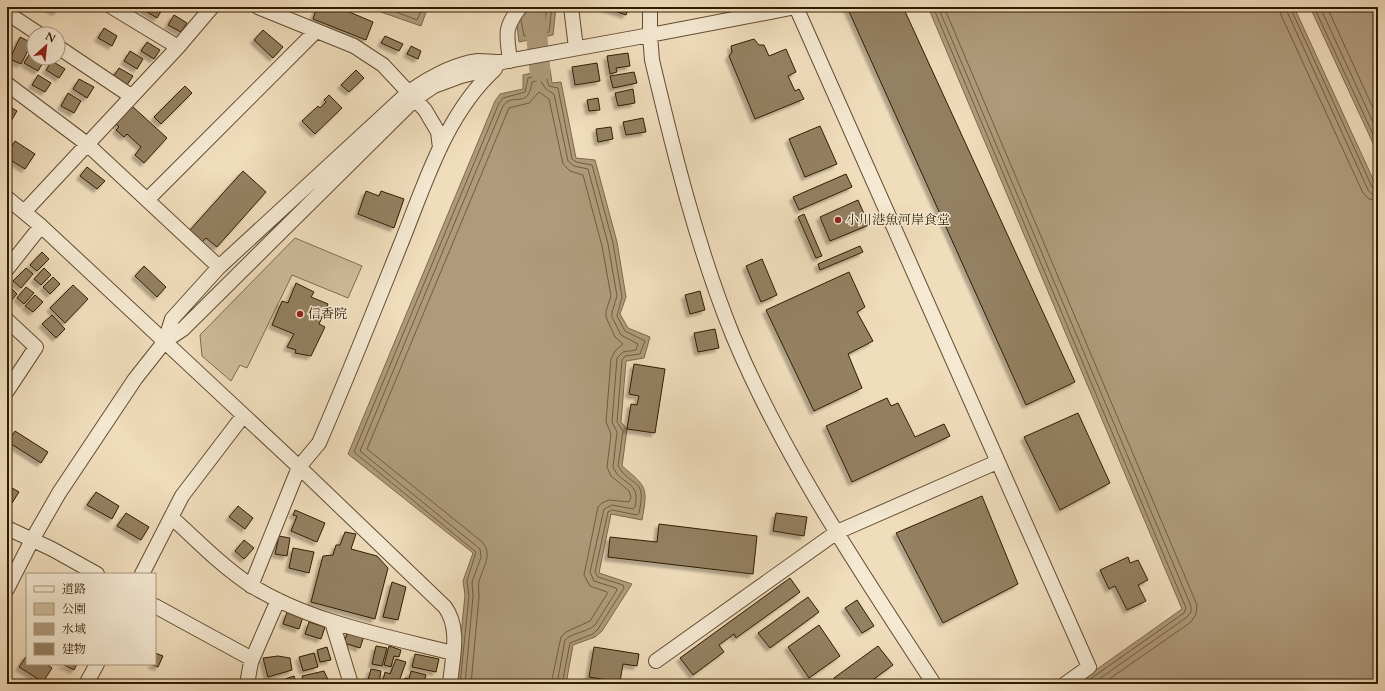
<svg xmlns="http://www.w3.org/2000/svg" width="1385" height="691" viewBox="0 0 1385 691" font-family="Cardo,'Noto Serif JP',serif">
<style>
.green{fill:#cfbc9c;stroke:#806c4e}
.water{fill:#af9b7c;stroke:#7c684b}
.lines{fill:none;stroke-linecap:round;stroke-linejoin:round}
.shore{stroke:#705c3e;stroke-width:1}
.river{stroke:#af9b7c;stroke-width:21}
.building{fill:#948062;stroke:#301c01;filter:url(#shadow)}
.minor-casing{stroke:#604c30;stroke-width:16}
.minor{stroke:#f5e9d3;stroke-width:14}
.poi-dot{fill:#8f2418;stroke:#f5e9d3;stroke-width:1.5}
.labels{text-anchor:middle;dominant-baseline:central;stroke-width:3;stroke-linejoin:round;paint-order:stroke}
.poi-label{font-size:13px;fill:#301c01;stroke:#f5e9d3;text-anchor:start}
</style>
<defs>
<filter id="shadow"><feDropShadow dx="-3.5" dy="3.5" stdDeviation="1" flood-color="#0004"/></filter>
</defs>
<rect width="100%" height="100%" fill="#f0ddbc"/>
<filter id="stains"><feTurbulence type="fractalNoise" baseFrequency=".005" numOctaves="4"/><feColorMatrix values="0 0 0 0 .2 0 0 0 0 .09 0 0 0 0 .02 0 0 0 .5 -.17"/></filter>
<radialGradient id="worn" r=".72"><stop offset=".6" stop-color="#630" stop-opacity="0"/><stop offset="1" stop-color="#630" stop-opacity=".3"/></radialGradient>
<path class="green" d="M 295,238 L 362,266 L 348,298 L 292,275 L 247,368 L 240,365 L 231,381 L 202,356 L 200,335 Z"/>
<path class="water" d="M 380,7 L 428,7 L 421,26 L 378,11 Z
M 515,7 L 556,7 L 553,35 L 519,42 Z
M 928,7 L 1294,7 L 1378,190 L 1378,684 L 1076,684 L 1182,609 Z
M 1310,7 L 1378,7 L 1378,154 Z
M 550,69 L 552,83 L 561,82 L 576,158 L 595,160 L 617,242 L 626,297 L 620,314 L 628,328 L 650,337 L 644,358 L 626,361 L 621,422 L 627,429 L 622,466 C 647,487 648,487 642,520 L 611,514 L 599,573 L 632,584 L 602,631 L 595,637 L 573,645 L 566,684 L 456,684 L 465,595 L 463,581 L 473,553 L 348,454 L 495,101 L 500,94 L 523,89 L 523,75 Z"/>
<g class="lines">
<path class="shore" d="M 383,7 L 417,20 L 423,7
M 933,7 L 1186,608 L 1184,613 L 1083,684
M 938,7 L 1191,606 L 1191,612 L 1187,617 L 1092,684
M 944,7 L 1197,605 L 1196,614 L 1191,622 L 1102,684
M 1279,7 L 1281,15 L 1363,193 L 1369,199 L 1378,201
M 1285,7 L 1368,190 L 1372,194 L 1378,195
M 1290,7 L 1372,187 L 1378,190
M 1314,7 L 1378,145
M 1320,7 L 1378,133
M 1327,7 L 1378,119
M 525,14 L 528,30 L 544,28 L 547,7
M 521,20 L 524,36 L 549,32 L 552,7
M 460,684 L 469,596 L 467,581 L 476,552 L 354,452 L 499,103 L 503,98 L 525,92 L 528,78 L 545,74 L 549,86 L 558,88 L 572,159 L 576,162 L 592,165 L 613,243 L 622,297 L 617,316 L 625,331 L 645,341 L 640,354 L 625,356 L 622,360 L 617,422 L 623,431 L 618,466 C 632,489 647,476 639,513 L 637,515 L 612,510 L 608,512 L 595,572 L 598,577 L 623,585 L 624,588 L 598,629 L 593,634 L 570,643 L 562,684
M 465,684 L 473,596 L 472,582 L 481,557 L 480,549 L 360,451 L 503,106 C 513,91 528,111 532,82 L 540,80 L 546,89 L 554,94 L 568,161 L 574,166 L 588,169 L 608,244 L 617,296 L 612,312 L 612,317 L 621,335 L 638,344 L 636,350 L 623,352 L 617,358 L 612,422 L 617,432 L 613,467 C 621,486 641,480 635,507 L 633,509 L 612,505 L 604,509 L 590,572 L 594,581 L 616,588 L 617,590 L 595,625 C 586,633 573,632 565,640 L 557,684
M 471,684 L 479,597 C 479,592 478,586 479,581 C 483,567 494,553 481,541 L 367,449 L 509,108 L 529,103 L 539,92 L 549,99 L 563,164 L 570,171 L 583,175 L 602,246 L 611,296 L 606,311 L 606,317 L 615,337 L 623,344 L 615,351 L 611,359 L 606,422 L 611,434 L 607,467 L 611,476 L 629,491 L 631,497 L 629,502 L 609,500 L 602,503 L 598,507 L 584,575 L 590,586 L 607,592 L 607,594 L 590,621 L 566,632 L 561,637 L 551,684"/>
<path class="river" d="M 534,7 L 540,71"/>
</g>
<path class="building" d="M 47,7 L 59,7 L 56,12 Z
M 146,7 L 161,7 L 163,8 L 157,18 L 144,10 Z
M 317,7 L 344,7 L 348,8 L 347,11 L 373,22 L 366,40 L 313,19 Z
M 603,7 L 629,7 L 626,15 Z
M 847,7 L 903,7 L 1075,382 L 1026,405 Z
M 174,15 L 187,23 L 181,32 L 168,25 Z
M 104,28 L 117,36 L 112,46 L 98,38 Z
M 263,30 L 283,47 L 273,58 L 254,40 Z
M 385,36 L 403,44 L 399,51 L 381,43 Z
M 20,37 L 32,43 L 21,64 L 10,59 Z
M 754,39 L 759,45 L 764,45 L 769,56 L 786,49 L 796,72 L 788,76 L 795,91 L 799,89 L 804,99 L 755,119 L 729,56 L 732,52 L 731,46 Z
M 147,42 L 160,50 L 154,59 L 141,51 Z
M 411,46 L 421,51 L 418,59 L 407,54 Z
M 130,51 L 143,59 L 137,69 L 124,61 Z
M 30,53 L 34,56 L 34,58 L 44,61 L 38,71 L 24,63 Z
M 628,53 L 630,66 L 616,68 L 617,72 L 610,74 L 607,56 Z
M 52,61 L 65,69 L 59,78 L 46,70 Z
M 597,63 L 600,81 L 575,85 L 572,67 Z
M 119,68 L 133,76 L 127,85 L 113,77 Z
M 356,70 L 364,78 L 349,92 L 341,85 Z
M 634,72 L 637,83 L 613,88 L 610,76 Z
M 38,75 L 51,83 L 45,92 L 32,85 Z
M 79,79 L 94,87 L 87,98 L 73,89 Z
M 185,86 L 192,93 L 161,124 L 154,117 Z
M 633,89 L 635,103 L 618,106 L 615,93 Z
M 68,93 L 81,101 L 74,113 L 61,106 Z
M 329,95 L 342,108 L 315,134 L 302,121 L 318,106 L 320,108 L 326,102 L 324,100 Z
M 598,98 L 600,110 L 589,111 L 587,100 Z
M 7,105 L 17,111 L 11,121 L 7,118 Z
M 132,106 L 167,138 L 144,163 L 135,155 L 141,147 L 127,134 L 124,137 L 116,130 L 119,127 L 116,124 Z
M 643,118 L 646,132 L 626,135 L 623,122 Z
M 820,126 L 837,164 L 805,177 L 789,139 Z
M 611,127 L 613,139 L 598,142 L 596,129 Z
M 15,141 L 35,154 L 25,169 L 7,158 L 7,154 Z
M 87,167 L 105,181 L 97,189 L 80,176 Z
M 243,171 L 266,192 L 217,247 L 206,238 L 202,242 L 189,231 Z
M 846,174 L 852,187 L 799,210 L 793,197 Z
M 366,191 L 379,196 L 381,191 L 404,199 L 394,228 L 358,214 Z
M 858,200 L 869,225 L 830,241 L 820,217 Z
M 804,214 L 822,256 L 816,258 L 798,217 Z
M 860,246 L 863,252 L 820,270 L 818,264 Z
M 42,252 L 49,259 L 37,271 L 30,265 Z
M 762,259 L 777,295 L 761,302 L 746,266 Z
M 144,266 L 166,287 L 157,297 L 135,276 Z
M 26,268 L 33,274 L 21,288 L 13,281 Z
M 44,268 L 51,275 L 41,285 L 34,279 Z
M 849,272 L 865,307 L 857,312 L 873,341 L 848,354 L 862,388 L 814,411 L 766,310 Z
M 53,277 L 60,284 L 50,294 L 43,287 Z
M 296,283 L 314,292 L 311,297 L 328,304 L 319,324 L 325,327 L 311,356 L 295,353 L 296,350 L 287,347 L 294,334 L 272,325 L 282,301 L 288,303 Z
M 73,285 L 88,299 L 65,323 L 50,308 Z
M 10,287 L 17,294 L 7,305 L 7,291 Z
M 26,287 L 34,293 L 24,304 L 17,298 Z
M 700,291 L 705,310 L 690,314 L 685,295 Z
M 35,295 L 43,302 L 33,312 L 25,306 Z
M 52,315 L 65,329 L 56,338 L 42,324 Z
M 715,329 L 719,348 L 698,352 L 694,333 Z
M 634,364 L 665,369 L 655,433 L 627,429 L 631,404 L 637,405 L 639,396 L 629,394 Z
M 887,398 L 891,406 L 898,403 L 915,437 L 944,424 L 950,436 L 852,482 L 826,426 Z
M 1078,413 L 1110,483 L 1060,510 L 1024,437 Z
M 15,431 L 48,452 L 41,463 L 8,442 Z
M 7,485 L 19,492 L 12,503 L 7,500 Z
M 96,492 L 119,506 L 112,519 L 87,505 Z
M 982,496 L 1018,584 L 943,623 L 896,533 Z
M 238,506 L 253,518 L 245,529 L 229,517 Z
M 295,510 L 325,523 L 317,542 L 291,531 L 297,516 L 293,515 Z
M 126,513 L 149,527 L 141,540 L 117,526 Z
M 776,513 L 807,517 L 804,536 L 773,531 Z
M 659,524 L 757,536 L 753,574 L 608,557 L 610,537 L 657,542 Z
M 345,532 L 356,534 L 351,549 L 377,556 L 388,568 L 375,619 L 311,602 L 323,556 L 333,555 L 336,545 L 340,545 Z
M 279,536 L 290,538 L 287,556 L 275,554 Z
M 244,540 L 254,548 L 244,559 L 235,551 Z
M 293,548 L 314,552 L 309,573 L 289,568 Z
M 1128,557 L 1130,563 L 1138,560 L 1148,580 L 1138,585 L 1146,601 L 1127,610 L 1115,586 L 1109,589 L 1100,570 Z
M 790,578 L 800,592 L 736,638 L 734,634 L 719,645 L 724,652 L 693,675 L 680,658 Z
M 392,582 L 406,587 L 398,620 L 383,617 Z
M 808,597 L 819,612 L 770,648 L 758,633 Z
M 857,600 L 874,626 L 862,633 L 845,608 Z
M 287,612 L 303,617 L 299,629 L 283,624 Z
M 309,622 L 325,627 L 321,639 L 305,634 Z
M 819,625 L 840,656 L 809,678 L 788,647 Z
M 348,631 L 364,636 L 360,648 L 344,643 Z
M 376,646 L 387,648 L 382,666 L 372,664 Z
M 389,646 L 401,650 L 399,657 L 394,656 L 391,667 L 384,665 Z
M 878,646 L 893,665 L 867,684 L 838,684 L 834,678 Z
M 327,647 L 331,660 L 320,662 L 317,650 Z
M 594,647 L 639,654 L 637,666 L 623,664 L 620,682 L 589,677 Z
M 155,653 L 163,656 L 158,667 L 151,664 L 155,664 Z
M 314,653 L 318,667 L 303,671 L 299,657 Z
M 415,654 L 439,659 L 436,672 L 412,667 Z
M 27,655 L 27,664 L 46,664 L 52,668 L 43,682 L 19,667 Z
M 278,656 L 290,658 L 292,670 L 268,677 L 263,658 Z
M 396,659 L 406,662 L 398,684 L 389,682 L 388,684 L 382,684 L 385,672 L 390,674 Z
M 62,664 L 77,664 L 74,670 Z
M 371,669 L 381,671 L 379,682 L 368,680 Z
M 324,671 L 330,684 L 304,684 L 302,676 Z
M 411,671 L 426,675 L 424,683 L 429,684 L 404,684 L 405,678 L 409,679 Z
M 294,676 L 296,683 L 286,684 L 285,679 Z
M 283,679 L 284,684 L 273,684 L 272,683 Z"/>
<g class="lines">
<g class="minor-casing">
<path id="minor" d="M 112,7 L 178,47
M 258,7 L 354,46 L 383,65 L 425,110 L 438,132 L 440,148
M 571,7 L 576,48
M 796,7 L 650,35 L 652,60 C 674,153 697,247 733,336 C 785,460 861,572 934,684
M 796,7 L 1089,667 L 1065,684
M 7,13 L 39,34
M 58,47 L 131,96
M 510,61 C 507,34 503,30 520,7
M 7,84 L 87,144 L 219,267
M 7,198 L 41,226 L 299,467 L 251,586
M 147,200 L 316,31
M 25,211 L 178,47 L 212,7
M 7,269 L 41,226
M 7,320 L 36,347 L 7,391
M 165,341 L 172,319 L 219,267 L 409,92 C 429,78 453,64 478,61 C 485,61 493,62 500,62
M 171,517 C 196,539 221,566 249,584 C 308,622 386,636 453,653
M 7,528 L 52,549 L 97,574
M 142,574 L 182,496 L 243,416
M 7,589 L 32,540 L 59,493 L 135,379 L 165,341 L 183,329 L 415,99 L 434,86 L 461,76 L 482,71 L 502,62 L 650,35 L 650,7
M 155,606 L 252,659
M 332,622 L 351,684
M 656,661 L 837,532 L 997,462
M 86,684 L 97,664
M 247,684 L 251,662 L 278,600
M 450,684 C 452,659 461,629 445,607 L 299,467 L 319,443 C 348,376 375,308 402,241 C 426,181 446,114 495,69"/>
</g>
<use href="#minor" class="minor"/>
</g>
<g class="poi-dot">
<circle cx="838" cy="220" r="4"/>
<circle cx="300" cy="314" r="4"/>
</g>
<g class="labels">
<g class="poi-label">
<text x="846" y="220">小川港魚河岸食堂</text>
<text x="308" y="314">信香院</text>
</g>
</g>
<rect width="1385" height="691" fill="none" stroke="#f0ddbc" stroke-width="24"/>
<rect x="8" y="8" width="1369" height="675" fill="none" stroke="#301c01" stroke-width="2"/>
<rect x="12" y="12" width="1361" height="667" fill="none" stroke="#301c01"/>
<rect x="26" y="573" width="130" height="92" fill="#f5e9d3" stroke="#a6977f"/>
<rect x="34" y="586" width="20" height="6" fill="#f5e9d3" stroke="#a6977f"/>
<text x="62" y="593" font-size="12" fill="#301c01">道路</text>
<rect x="34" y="603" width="20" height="12" fill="#cfbc9c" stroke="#a6977f"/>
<text x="62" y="613" font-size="12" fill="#301c01">公園</text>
<rect x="34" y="623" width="20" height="12" fill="#af9b7c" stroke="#a6977f"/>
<text x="62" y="633" font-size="12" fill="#301c01">水域</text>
<rect x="34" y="643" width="20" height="12" fill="#948062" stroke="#a6977f"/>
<text x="62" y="653" font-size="12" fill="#301c01">建物</text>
<g transform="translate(46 46) rotate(27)"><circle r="19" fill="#f5e9d3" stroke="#a6977f"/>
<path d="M0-3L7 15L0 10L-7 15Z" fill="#8f2418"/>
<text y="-6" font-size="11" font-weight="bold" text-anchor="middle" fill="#301c01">N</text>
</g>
<rect width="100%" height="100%" filter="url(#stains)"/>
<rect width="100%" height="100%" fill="url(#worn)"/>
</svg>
